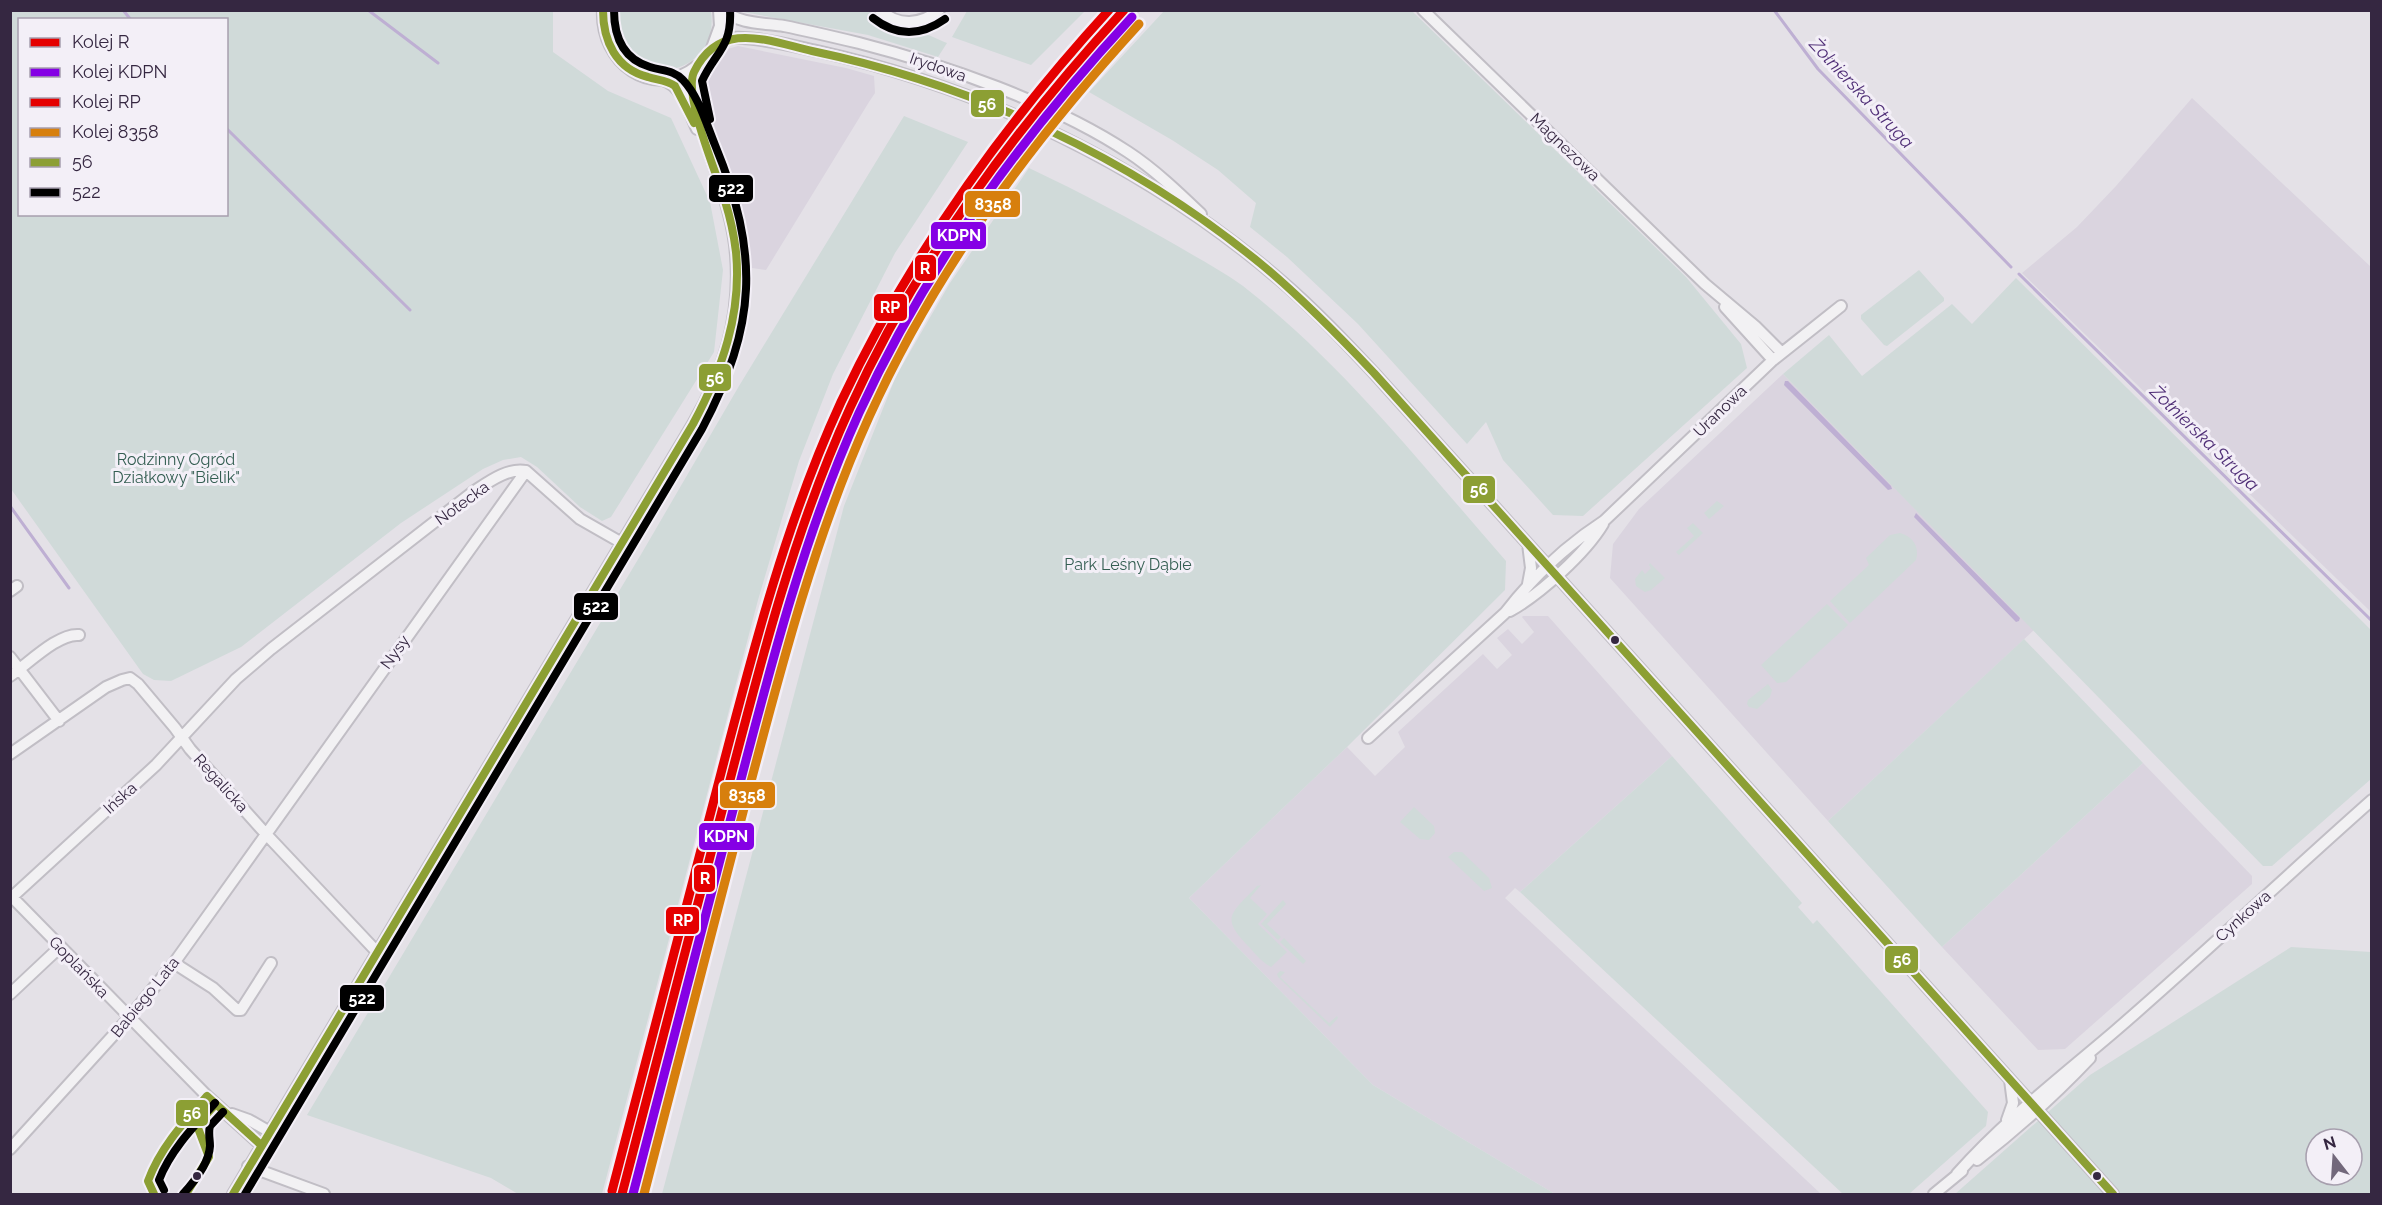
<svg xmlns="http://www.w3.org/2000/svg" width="2382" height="1205" viewBox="0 0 2382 1205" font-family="Raleway,sans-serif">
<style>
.built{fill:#dad4df}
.green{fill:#d0dad9;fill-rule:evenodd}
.water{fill:#beafd3}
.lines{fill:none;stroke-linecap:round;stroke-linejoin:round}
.stream{stroke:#beafd3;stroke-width:3}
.minor-casing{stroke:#c1bec5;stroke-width:14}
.minor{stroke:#f2f1f3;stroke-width:10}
.bus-1-casing{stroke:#f3eff7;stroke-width:12}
.bus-2-casing{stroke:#f3eff7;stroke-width:12}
.bus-1{stroke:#8c9f34;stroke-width:8}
.bus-2{stroke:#000;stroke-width:8}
.rail-1-casing{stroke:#f3eff7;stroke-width:14}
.rail-2-casing{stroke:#f3eff7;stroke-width:14}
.rail-3-casing{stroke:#f3eff7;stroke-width:14}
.rail-4-casing{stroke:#f3eff7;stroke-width:14}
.rail-1{stroke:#e50000;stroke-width:9}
.rail-2{stroke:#8500e5;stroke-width:9}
.rail-3{stroke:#e50000;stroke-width:9}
.rail-4{stroke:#d77f0d;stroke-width:9}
.bus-dot{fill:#352741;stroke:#f3eff7;stroke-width:2}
.labels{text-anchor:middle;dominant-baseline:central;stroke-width:6;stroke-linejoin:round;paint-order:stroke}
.street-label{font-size:16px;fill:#352741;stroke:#f3eff7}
.park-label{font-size:16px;fill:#345e52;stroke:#f3eff7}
.water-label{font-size:18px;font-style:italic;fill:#502f77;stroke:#f3eff7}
.line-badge{stroke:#f3eff7;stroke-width:2}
.badge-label{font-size:16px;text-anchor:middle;font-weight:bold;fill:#fff}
</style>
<rect width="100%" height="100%" fill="#e4e1e7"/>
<path class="built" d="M 1118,11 L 1140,11 L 1043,118 L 980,204 L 920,300 L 886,366 L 855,435 L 830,502 L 795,614 L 643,1194 L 615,1194 L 772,607 L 822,463 L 869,358 L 904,293 L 942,230 L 986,167 L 1030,109 Z
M 738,46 L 846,68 L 874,76 L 875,93 L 869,102 L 766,270 L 752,268 L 741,215 L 701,91 L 705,74 L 724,50 Z
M 2192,98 L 2371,267 L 2371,612 L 2022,273 L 2077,227 L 2116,186 Z
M 1783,374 L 2034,630 L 1828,821 L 1610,578 L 1613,544 L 1639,509 Z
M 1523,616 L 1548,616 L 1672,756 L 1520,892 L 1515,888 L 1505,898 L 1821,1194 L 1555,1194 L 1373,1085 L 1189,898 L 1347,747 L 1375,776 L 1405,747 L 1398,732 L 1483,654 L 1497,669 L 1512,655 L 1497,638 L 1508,629 L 1522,644 L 1534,632 L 1522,617 Z
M 2143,763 L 2252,876 L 2252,884 L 2065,1049 L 2038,1050 L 1942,947 Z"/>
<path class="green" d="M 10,11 L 553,11 L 553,52 L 608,91 L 671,118 L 710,202 L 723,270 L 714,352 L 611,517 L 602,521 L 580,507 L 537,467 L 521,457 L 503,460 L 483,469 L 401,523 L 241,647 L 171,681 L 154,680 L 143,674 L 11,489 ZM 20,20 L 226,20 L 226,214 L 20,214 Z
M 610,11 L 711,11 C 722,88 601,92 610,11 Z
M 738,11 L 871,11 C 882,26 897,26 915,31 C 926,33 937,39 947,43 L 938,57 L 868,35 Z
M 967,11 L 967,10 L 1085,11 L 1031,65 L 952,37 Z
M 1164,11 L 1412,11 L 1686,277 L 1741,344 L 1747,368 L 1583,516 L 1553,515 L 1503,460 L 1486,422 L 1467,444 L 1358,324 L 1287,257 L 1250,227 L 1256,203 L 1218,170 L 1172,140 L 1089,92 Z
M 904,116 L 968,142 L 895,253 L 833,374 L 799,461 L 758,600 L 602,1194 L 518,1194 L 491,1178 L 307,1115 L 643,551 L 739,386 Z
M 1029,168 C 1080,192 1131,219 1181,248 C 1201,260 1224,272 1243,286 C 1343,364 1422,465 1506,561 L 1505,590 L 1347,747 L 1189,898 L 1373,1085 L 1555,1194 L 662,1194 L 844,506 L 896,376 L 950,283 Z
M 1919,270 L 1944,298 L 1944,301 L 1887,346 L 1884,345 L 1861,319 L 1861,315 Z
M 2016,278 L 2371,630 L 2371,779 L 2272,866 L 2263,866 L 1783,374 L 1829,335 L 1862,376 L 1952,304 L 1972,324 Z
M 1717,501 L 1724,506 L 1709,519 L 1704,513 Z
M 1693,523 L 1703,533 L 1679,555 L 1676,552 L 1694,536 L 1687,528 Z
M 1900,533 C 1912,536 1920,546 1916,560 L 1850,623 L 1830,601 L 1869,565 L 1866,558 L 1890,535 Z
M 1650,563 L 1665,578 L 1651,590 L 1645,592 L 1636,586 L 1635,579 L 1642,570 L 1645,574 L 1651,568 L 1649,565 Z
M 1827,604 L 1848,625 L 1786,682 L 1777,683 L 1761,665 Z
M 2024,639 L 2143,763 L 1942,947 L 1828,821 Z
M 1768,684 L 1772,690 L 1770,697 L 1757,709 L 1749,707 L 1747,704 L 1748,700 Z
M 1672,756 L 1802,903 L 1798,907 L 1813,924 L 1817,920 L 1988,1112 L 1986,1126 L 1909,1194 L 1843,1194 L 1520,892 Z
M 1414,807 L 1434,826 L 1435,833 L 1429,840 L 1420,839 L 1400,822 Z
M 1454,852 L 1462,852 L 1489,878 L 1492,888 L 1484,891 L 1448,857 Z
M 1261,885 L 1250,898 L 1267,914 L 1258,924 L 1287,952 L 1271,967 C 1263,963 1256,955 1250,948 C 1219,917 1231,914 1257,886 Z
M 1283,900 L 1286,904 L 1267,924 L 1281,937 L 1278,940 L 1261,924 Z
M 1284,938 L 1306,961 L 1303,964 L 1280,942 Z
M 2291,947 L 2371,952 L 2371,1194 L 1955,1194 L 2090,1075 ZM 2316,1139 L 2352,1139 L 2352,1175 L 2316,1175 Z
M 1280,971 L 1285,972 L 1280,977 L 1329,1023 L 1337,1016 L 1338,1018 L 1330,1027 L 1278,977 L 1277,974 Z"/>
<path class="water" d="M 1785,381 L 1788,381 L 1891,486 L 1892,489 L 1888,490 L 1784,385 Z
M 1916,513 L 2020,618 L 2019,621 L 2016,622 L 1914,517 Z"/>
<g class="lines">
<path class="stream" d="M 123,10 L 131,20
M 368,10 L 438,63
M 1774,10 L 1818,69 L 2011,267
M 226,128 L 410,310
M 2019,274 L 2372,621
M 10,506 L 69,588"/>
<g class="minor-casing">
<path id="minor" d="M 603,10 C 600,62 652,102 697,66
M 723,10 C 738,24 765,23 784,26 C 809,31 834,37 859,43 C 945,65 1054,103 1128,152 C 1154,169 1178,192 1201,214
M 880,10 C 898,27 921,25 939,10
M 1423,10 L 1705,284 L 1755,326 L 1782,353
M 712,48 L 720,26 L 719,10
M 710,52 C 714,48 718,43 723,40 C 740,32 797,47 817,51 C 987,89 1148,167 1280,280 C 1314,309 1344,341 1374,373 L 2113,1194
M 663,80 C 683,86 689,112 697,129
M 1725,307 L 1773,360
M 1528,584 L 1531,568 L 1528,544
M 10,591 L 17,586
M 1510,611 C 1540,594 1585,554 1603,524
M 10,657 L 59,721
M 10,676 C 28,664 58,633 79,635
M 1368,738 L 1505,613 C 1532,578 1567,545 1604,521 L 1773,360 L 1841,306
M 10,754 L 106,687 L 122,680 L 130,678 L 138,684 L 175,728 L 190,749 L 265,833 L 378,953
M 10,895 L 207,1096 L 261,1145
M 12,897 L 156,765 L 236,679 L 271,649 L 473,492 C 487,483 508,467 526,471 L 580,519 L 622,543
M 174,963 L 213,988 L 237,1010 L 241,1010 L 271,963
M 10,994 L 60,947
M 232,1114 L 249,1120 L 270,1132
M 2007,1120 L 2013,1103 L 2010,1080
M 10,1149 L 129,1018 L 174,963 L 526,471
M 1977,1160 C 2017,1129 2055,1095 2090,1058
M 248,1166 L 324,1194
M 1957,1174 C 2005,1120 2060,1078 2115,1031 C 2202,956 2286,876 2372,800
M 233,1194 L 693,424 C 724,371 741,317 736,255 C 733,210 712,167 701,123 C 697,110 691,96 691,83 C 691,75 697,69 701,63
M 1934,1194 L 1962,1171"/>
</g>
<use href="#minor" class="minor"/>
<g class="bus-1-casing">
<path id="bus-1" d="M 603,10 C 603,41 616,69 648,77 C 657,80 667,80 675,86 L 694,123
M 154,1194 L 148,1181 C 160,1148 184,1122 207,1096 L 261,1145
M 186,1194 L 209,1157 L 198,1128 L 202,1119 L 216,1104
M 233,1194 L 693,424 C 722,370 742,314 736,252 C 734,235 730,217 725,201 C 717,174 683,95 694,72 C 720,19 768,41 812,51 C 975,85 1132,158 1261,264 C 1301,297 1338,335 1374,373 L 2113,1194"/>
</g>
<g class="bus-2-casing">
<path id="bus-2" d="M 873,18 C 897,37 921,36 945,19
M 710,119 L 702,81 C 715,52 732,48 730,10
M 164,1190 L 159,1180 C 170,1151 194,1126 215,1103
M 183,1194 C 194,1182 209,1164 210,1146 C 210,1139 208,1133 210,1126 L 223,1112
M 245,1194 L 702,429 C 757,325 760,254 715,145 C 706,123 699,97 683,80 C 674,70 662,71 650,67 C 623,59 614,36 614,10"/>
</g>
<use href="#bus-1" class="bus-1"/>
<use href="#bus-2" class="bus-2"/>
<g class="rail-1-casing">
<path id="rail-1" d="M 622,1194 C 656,1065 690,936 723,807 C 758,672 792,535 850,408 C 917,260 1014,130 1124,10"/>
</g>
<g class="rail-2-casing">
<path id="rail-2" d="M 633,1194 C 666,1066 700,938 733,810 C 768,676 802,539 859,413 C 927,265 1022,136 1132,17"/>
</g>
<g class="rail-3-casing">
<path id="rail-3" d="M 612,1191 C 646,1061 680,930 714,800 C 749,666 783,528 841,402 C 909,257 1001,128 1109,10"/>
</g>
<g class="rail-4-casing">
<path id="rail-4" d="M 644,1194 C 677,1067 710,940 743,812 C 778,679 812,543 869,417 C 935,271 1031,142 1139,24"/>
</g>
<use href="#rail-1" class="rail-1"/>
<use href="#rail-2" class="rail-2"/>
<use href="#rail-3" class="rail-3"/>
<use href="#rail-4" class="rail-4"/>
</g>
<g class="bus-dot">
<circle cx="1615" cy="640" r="5"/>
<circle cx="197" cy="1176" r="5"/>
<circle cx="2097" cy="1176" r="5"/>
</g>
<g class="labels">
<g class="street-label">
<text transform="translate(938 67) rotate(19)">Irydowa</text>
<text transform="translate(1565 147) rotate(44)">Magnezowa</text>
<text transform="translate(1720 411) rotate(-44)">Uranowa</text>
<text transform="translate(462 503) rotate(-36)">Notecka</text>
<text transform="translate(395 652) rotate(-54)">Nysy</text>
<text transform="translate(221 783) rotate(48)">Regalicka</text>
<text transform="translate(120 798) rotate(-42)">Ińska</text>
<text transform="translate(2243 916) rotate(-42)">Cynkowa</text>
<text transform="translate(79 967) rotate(46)">Goplańska</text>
<text transform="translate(145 997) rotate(-51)">Babiego Lata</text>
</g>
<g class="park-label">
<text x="176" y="459">Rodzinny Ogród<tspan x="176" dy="18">Działkowy "Bielik"</tspan></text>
<text x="1128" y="564">Park Leśny Dąbie</text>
</g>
<g class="water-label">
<text transform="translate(1862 93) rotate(47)">Żołnierska Struga</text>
<text transform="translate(2205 438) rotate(44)">Żołnierska Struga</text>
</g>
</g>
<g class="line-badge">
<rect x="970" y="89" width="35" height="29" rx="6" fill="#8c9f34"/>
<rect x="708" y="174" width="46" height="29" rx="6" fill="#000"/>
<rect x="964" y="190" width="57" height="28" rx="6" fill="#d77f0d"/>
<rect x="930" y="221" width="57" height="29" rx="6" fill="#8500e5"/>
<rect x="914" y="254" width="23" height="28" rx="6" fill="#e50000"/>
<rect x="873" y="293" width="35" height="29" rx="6" fill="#e50000"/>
<rect x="698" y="363" width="34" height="29" rx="6" fill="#8c9f34"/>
<rect x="1462" y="475" width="34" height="29" rx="6" fill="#8c9f34"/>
<rect x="573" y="592" width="46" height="29" rx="6" fill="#000"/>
<rect x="719" y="781" width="57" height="28" rx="6" fill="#d77f0d"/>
<rect x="698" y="822" width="57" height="29" rx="6" fill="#8500e5"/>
<rect x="693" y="864" width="23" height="29" rx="6" fill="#e50000"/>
<rect x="665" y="906" width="35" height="29" rx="6" fill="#e50000"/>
<rect x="1884" y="945" width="35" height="29" rx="6" fill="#8c9f34"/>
<rect x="339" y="984" width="46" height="28" rx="6" fill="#000"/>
<rect x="175" y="1099" width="34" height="28" rx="6" fill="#8c9f34"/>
</g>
<g class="badge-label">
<text x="987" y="110">56</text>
<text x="731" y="194">522</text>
<text x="993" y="210">8358</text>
<text x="959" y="241">KDPN</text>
<text x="925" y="274">R</text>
<text x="890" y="313">RP</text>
<text x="715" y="384">56</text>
<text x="1479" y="495">56</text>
<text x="596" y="612">522</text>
<text x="747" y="801">8358</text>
<text x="726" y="842">KDPN</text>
<text x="705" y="884">R</text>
<text x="683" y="926">RP</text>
<text x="1902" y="965">56</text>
<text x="362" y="1004">522</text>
<text x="192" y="1119">56</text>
</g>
<rect width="2382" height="1205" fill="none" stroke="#352741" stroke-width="24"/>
<rect x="18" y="18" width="210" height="198" fill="#f3eff7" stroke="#a79fae" stroke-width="1.5"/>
<rect x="30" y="38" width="30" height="9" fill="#e50000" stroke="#a79fae" stroke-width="1.5"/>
<text x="72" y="48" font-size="18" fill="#352741">Kolej R</text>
<rect x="30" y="68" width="30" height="9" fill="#8500e5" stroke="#a79fae" stroke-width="1.5"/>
<text x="72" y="78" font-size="18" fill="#352741">Kolej KDPN</text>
<rect x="30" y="98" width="30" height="9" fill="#e50000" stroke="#a79fae" stroke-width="1.5"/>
<text x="72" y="108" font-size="18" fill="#352741">Kolej RP</text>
<rect x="30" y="128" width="30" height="9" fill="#d77f0d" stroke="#a79fae" stroke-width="1.5"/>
<text x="72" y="138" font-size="18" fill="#352741">Kolej 8358</text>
<rect x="30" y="158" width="30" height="9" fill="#8c9f34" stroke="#a79fae" stroke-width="1.5"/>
<text x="72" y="168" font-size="18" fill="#352741">56</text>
<rect x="30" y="188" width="30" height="9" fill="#000000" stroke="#a79fae" stroke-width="1.5"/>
<text x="72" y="198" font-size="18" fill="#352741">522</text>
<g transform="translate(2334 1157) rotate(343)"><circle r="28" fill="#f3eff7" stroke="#a79fae" stroke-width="1.5"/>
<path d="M0-4.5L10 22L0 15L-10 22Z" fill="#72687b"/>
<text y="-9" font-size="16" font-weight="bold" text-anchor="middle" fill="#352741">N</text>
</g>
</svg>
